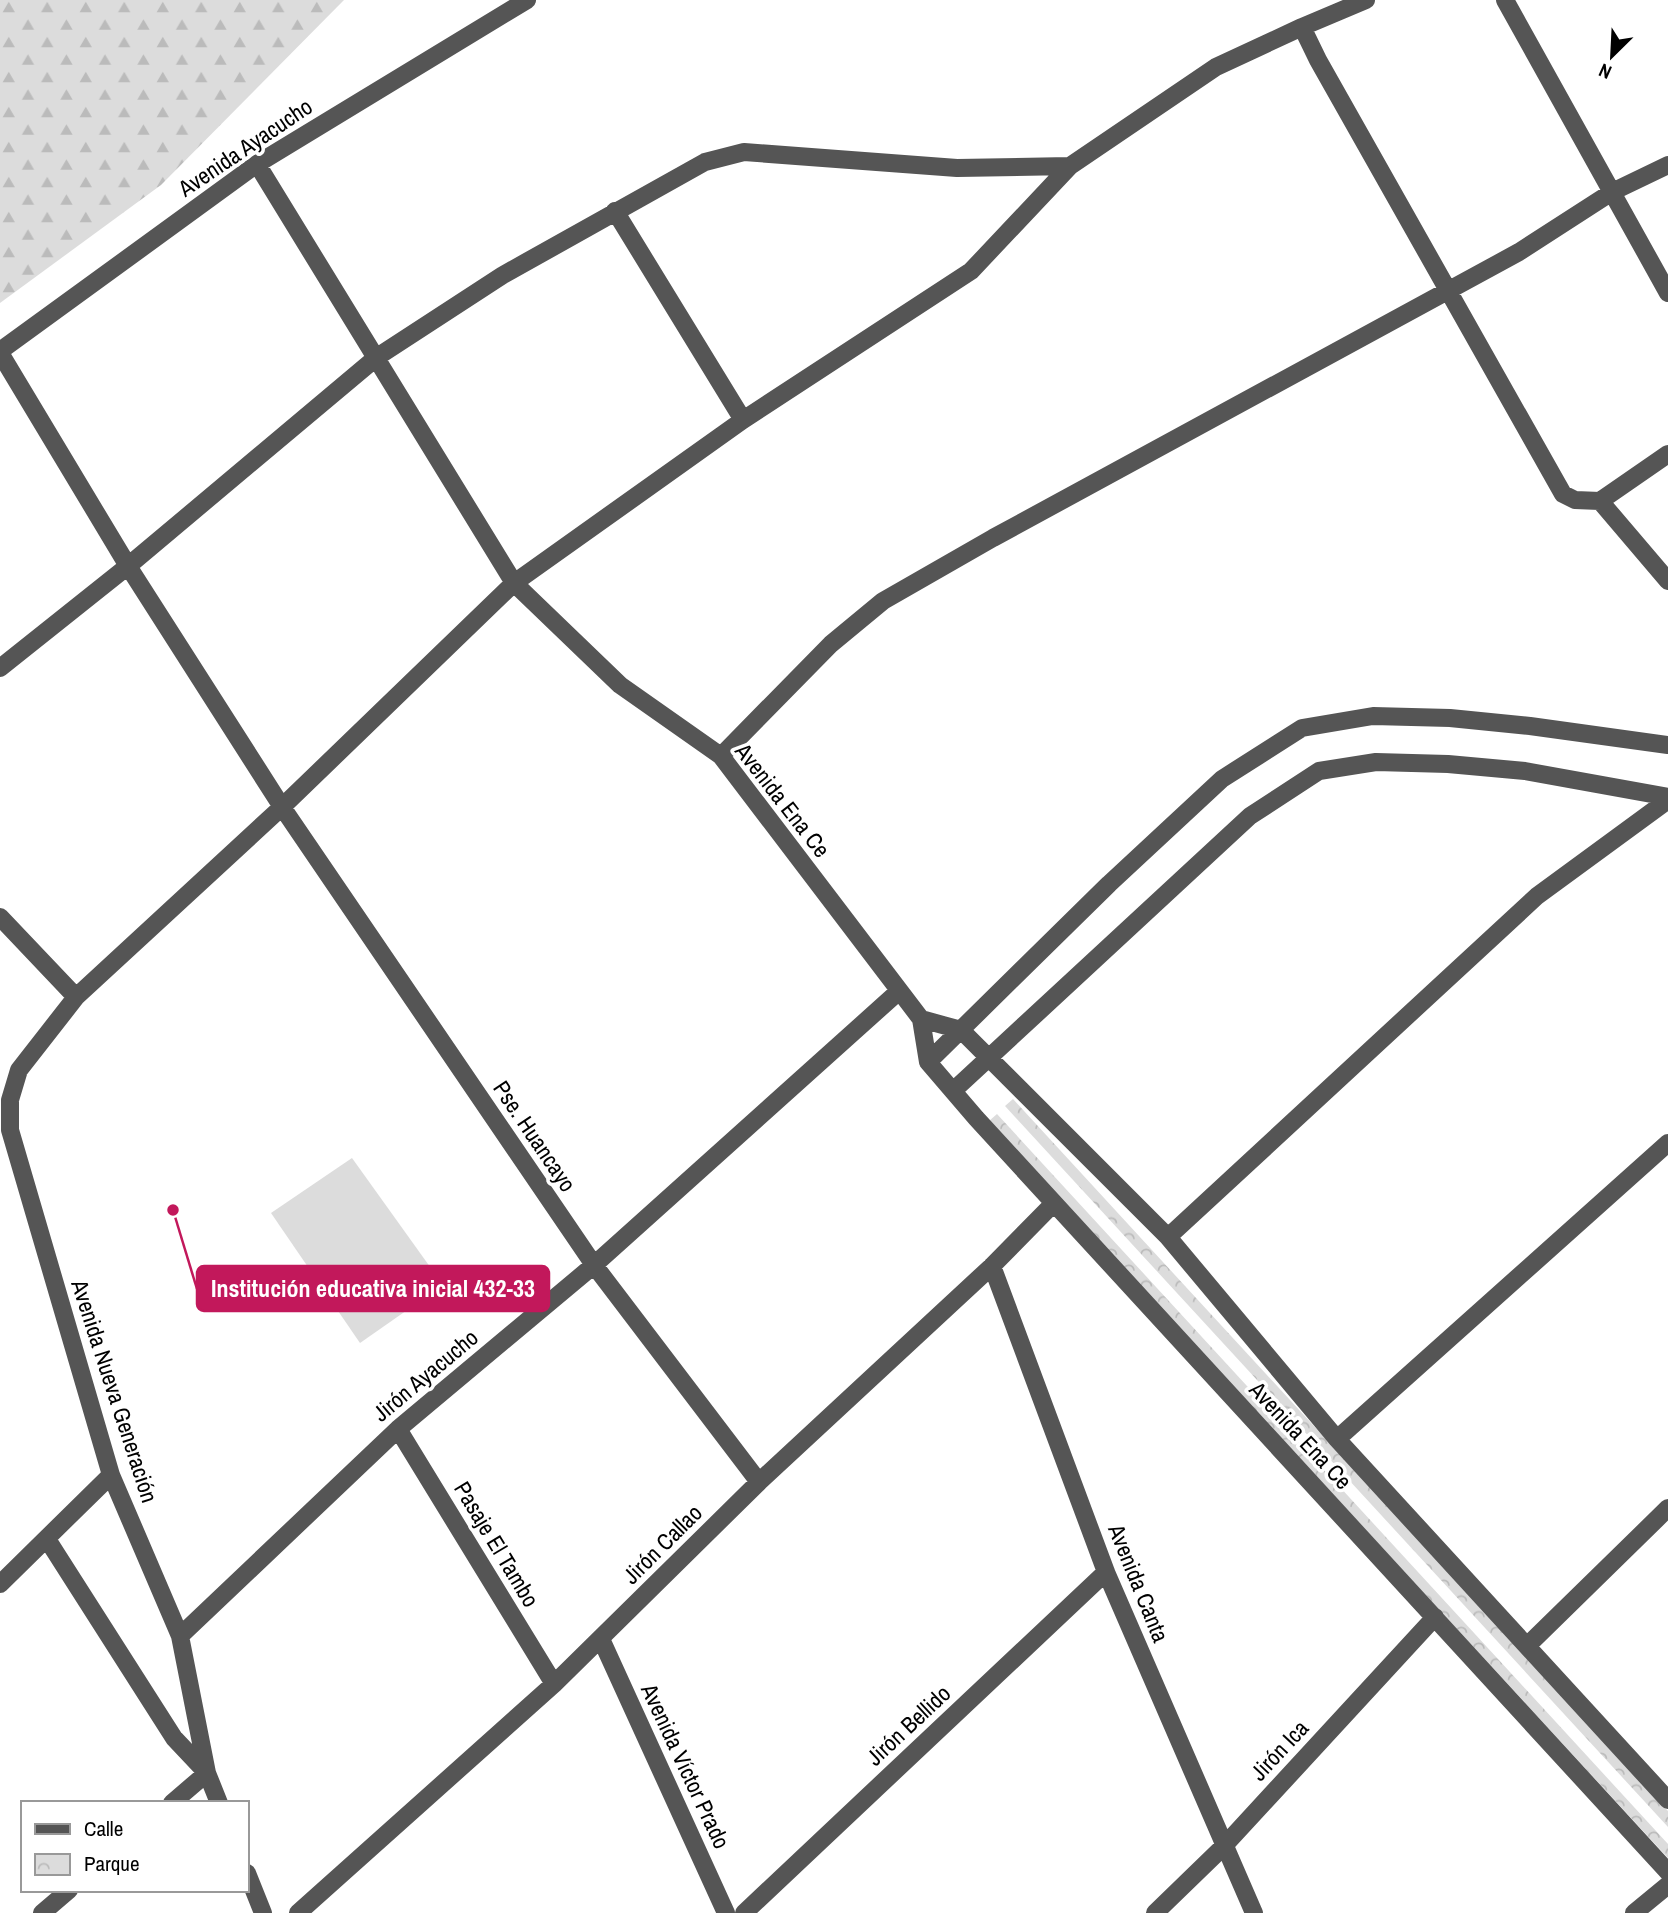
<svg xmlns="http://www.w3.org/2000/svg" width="1668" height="1913" viewBox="0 0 1668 1913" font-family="'Archivo Narrow',sans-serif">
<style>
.green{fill:#dcdcdc}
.forest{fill:url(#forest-firs)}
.park{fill:url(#park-crowns)}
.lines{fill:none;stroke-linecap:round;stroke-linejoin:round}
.minor{stroke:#555;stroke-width:18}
.labels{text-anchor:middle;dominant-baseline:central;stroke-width:7;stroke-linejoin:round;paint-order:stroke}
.street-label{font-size:23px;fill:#000;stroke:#fff}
.leader{fill:none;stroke:#c2185b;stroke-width:2.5}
.callout-dot{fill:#c2185b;stroke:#fff;stroke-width:2.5}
.callout{fill:#c2185b;stroke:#c2185b;stroke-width:2.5}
.callout-label{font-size:24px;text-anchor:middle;font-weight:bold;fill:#fff}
</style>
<defs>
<pattern id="forest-firs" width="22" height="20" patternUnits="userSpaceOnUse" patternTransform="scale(1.75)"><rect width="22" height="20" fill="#dcdcdc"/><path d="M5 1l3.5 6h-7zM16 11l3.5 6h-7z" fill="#bbb"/></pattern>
<pattern id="park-crowns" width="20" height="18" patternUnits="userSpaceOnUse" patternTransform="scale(1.75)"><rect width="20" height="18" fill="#dcdcdc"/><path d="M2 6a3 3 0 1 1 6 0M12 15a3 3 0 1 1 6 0" fill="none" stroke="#bbb"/></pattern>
</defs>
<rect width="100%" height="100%" fill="#fff"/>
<path class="green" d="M 352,1158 L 443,1285 L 360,1343 L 271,1213 Z"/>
<path class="forest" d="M 0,0 L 344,0 L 161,185 L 0,303 Z"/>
<path class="park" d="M 1013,1099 L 1668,1811 L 1668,1827 L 1005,1106 Z
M 997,1114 L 1668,1844 L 1668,1858 L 989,1121 Z"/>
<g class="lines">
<path class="minor" d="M 1505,0 L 1668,293
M 1302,27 L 1318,60 L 1563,494 L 1575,500 L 1600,501 L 1668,581
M 257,164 L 514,583 L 620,685 L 721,756 L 921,1019 L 928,1062 L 976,1118 L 1668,1872
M 615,211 L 743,420
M 0,351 L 257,164 L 527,0
M 0,353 L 128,566 L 282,807 L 594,1265 L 759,1482
M 1600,501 L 1668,454
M 0,668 L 128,566 L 377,357 L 503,275 L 705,162 L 744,152 L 957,168 L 1070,166 L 1216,67 L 1302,27 L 1366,0
M 721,756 L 831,644 L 883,601 L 993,538 L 1519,252 L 1612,192 L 1668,165
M 0,917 L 76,997
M 921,1019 L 961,1030 L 1168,1237 L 1337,1439 L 1668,1800
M 928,1062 L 1109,884 L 1222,779 L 1302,728 L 1373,716 L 1450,718 L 1530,726 L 1668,745
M 954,1090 L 1250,816 L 1319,771 L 1376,762 L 1448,764 L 1525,771 L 1668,797
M 1168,1237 L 1537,896 L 1668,800
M 992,1266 L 1106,1572 L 1254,1913
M 398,1429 L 554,1684
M 1337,1439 L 1668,1143
M 47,1539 L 174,1738 L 207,1773 L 172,1803
M 0,1584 L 111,1475
M 180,1636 L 398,1429 L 594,1265 L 898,992
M 601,1639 L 726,1913
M 1527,1646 L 1668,1508
M 219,1803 L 207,1773 L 180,1636 L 111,1475 L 10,1130 L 10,1100 L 19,1070 L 76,997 L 282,807 L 514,583 L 743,420 L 971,271 L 1070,166
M 247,1873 L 263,1913
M 42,1913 L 69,1890
M 298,1913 L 554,1684 L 759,1482 L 992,1266 L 1054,1203
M 744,1913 L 1106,1572
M 1155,1913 L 1223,1847 L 1435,1617
M 1634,1913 L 1668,1885"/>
</g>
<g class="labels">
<g class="street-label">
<text transform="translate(245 147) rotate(-34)">Avenida Ayacucho</text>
<text transform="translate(783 800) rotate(52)">Avenida Ena Ce</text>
<text transform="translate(535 1136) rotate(56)">Pse. Huancayo</text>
<text transform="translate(425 1375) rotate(-40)">Jirón Ayacucho</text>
<text transform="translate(115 1391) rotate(72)">Avenida Nueva Generación</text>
<text transform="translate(1301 1435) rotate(47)">Avenida Ena Ce</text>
<text transform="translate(497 1544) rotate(59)">Pasaje El Tambo</text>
<text transform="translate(662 1544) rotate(-45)">Jirón Callao</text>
<text transform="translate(1139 1583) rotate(68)">Avenida Canta</text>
<text transform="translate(908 1725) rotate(-43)">Jirón Bellido</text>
<text transform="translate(1279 1750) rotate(-47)">Jirón Ica</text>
<text transform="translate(686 1766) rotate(65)">Avenida Víctor Prado</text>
</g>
</g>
<path class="leader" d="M173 1210L197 1289"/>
<circle class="callout-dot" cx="173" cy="1210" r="7"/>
<rect class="callout" x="197" y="1266" width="352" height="45" rx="7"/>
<g class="callout-label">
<text x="373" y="1297">Institución educativa inicial 432-33</text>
</g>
<rect x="21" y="1801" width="228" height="91" fill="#ffffff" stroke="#999999" stroke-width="2"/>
<rect x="35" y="1824" width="35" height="10" fill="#555555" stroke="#999999" stroke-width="2"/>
<text x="84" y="1836" font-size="21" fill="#000000">Calle</text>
<rect x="35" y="1854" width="35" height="21" fill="url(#park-crowns)" stroke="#999999" stroke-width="2"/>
<text x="84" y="1871" font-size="21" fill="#000000">Parque</text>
<g transform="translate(1612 56) rotate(204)" stroke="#ffffff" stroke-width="5" paint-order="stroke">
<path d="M0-5L12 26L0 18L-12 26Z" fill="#000000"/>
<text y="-10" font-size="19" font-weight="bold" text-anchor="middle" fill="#000000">N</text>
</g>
</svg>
